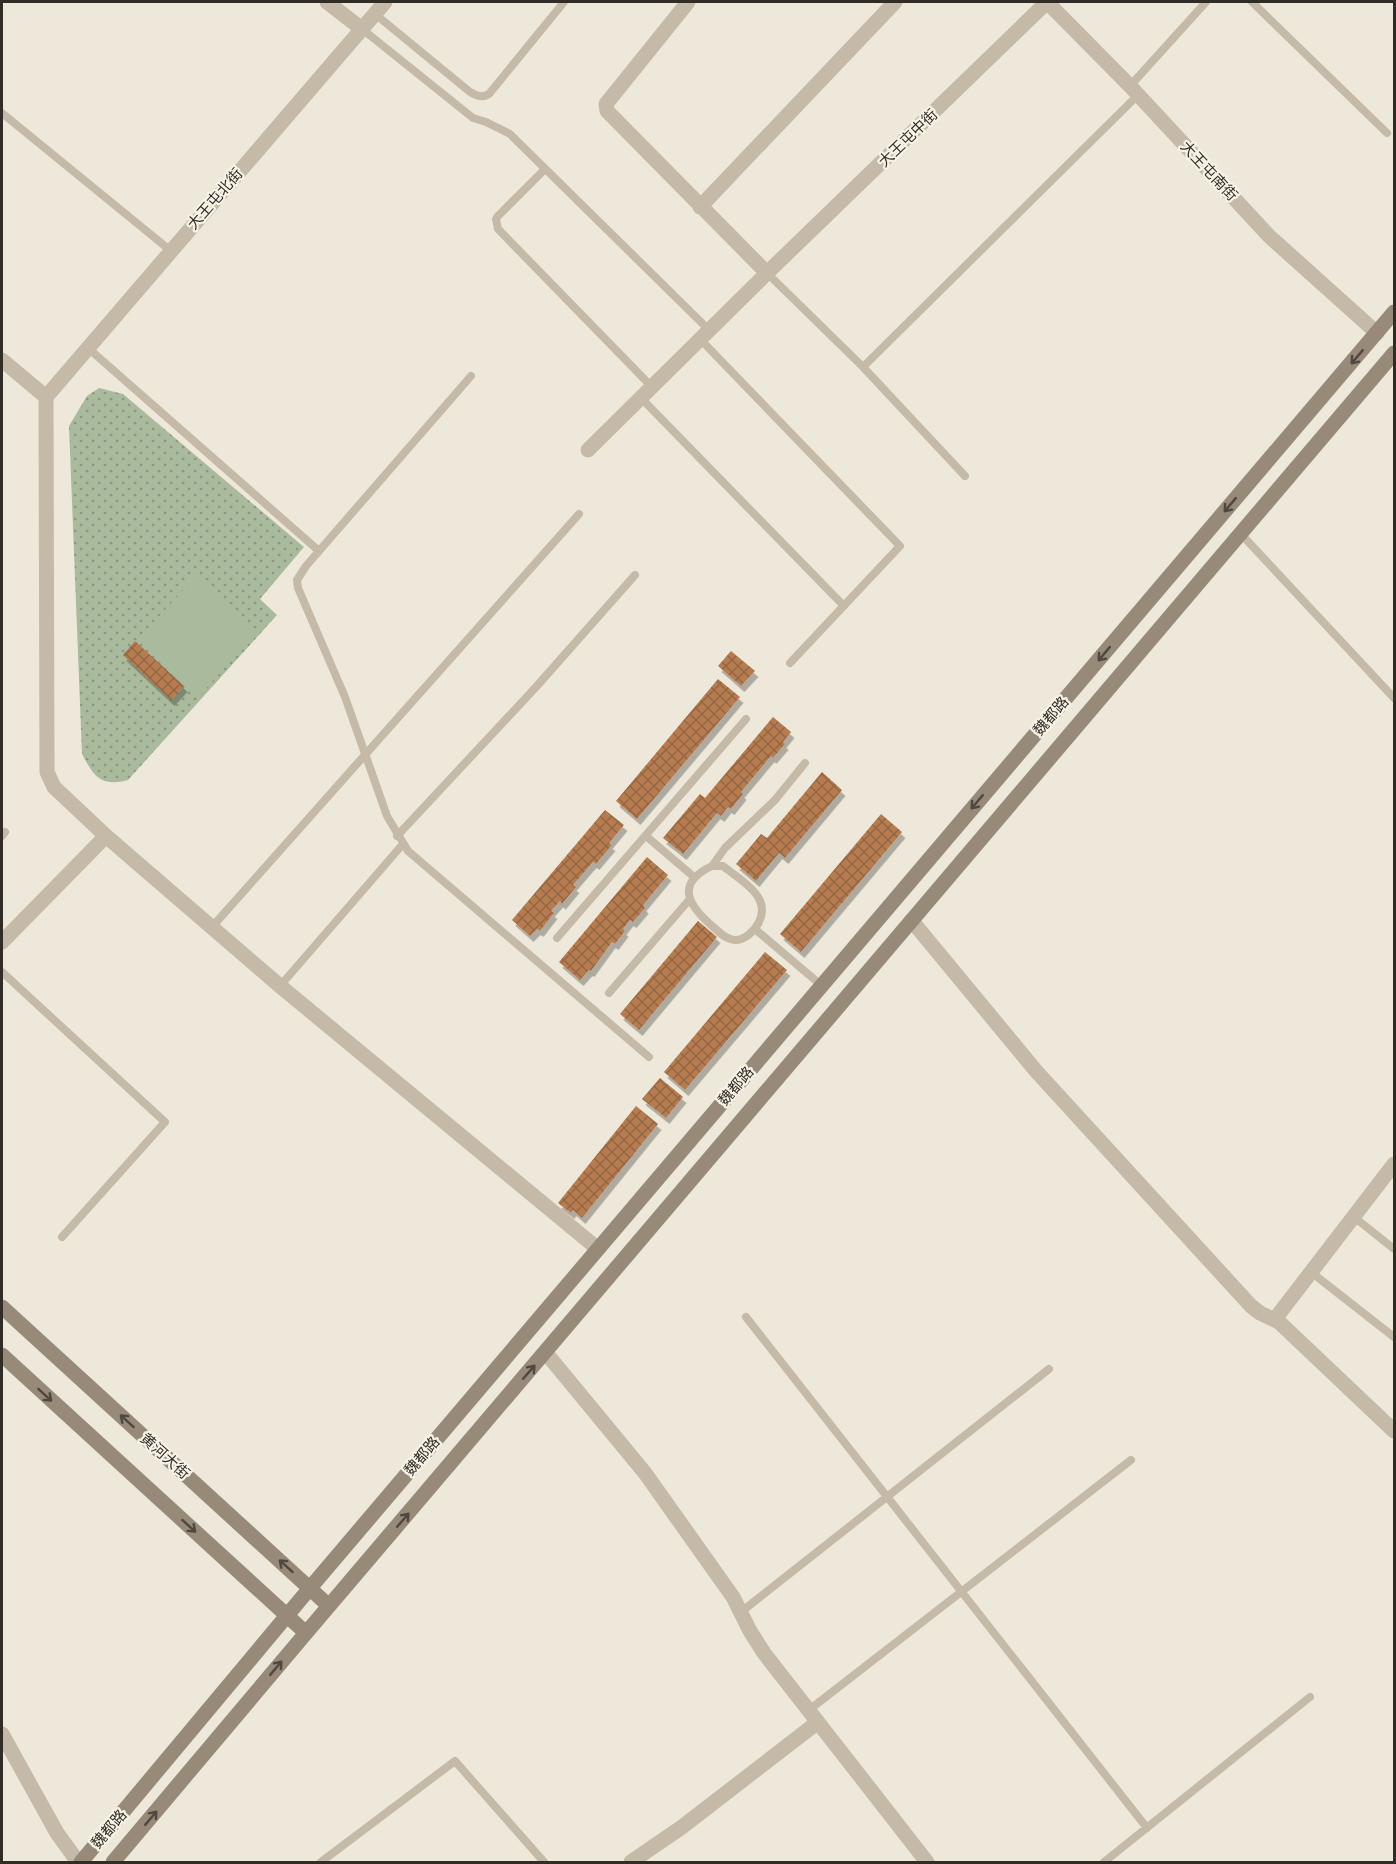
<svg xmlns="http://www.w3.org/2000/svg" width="1396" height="1864" viewBox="0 0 1396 1864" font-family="Rubik,'Noto Sans SC',sans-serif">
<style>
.park{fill:url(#park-dots)}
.pitch{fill:#aaba9c}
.building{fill:url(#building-cross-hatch);filter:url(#shadow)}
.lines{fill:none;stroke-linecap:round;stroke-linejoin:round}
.service{stroke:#c4baa7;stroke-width:8}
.minor{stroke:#c4baa7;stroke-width:15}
.secondary{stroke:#978a79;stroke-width:15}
.oneway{stroke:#504840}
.labels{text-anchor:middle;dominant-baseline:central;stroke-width:4.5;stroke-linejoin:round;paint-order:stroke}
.street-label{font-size:15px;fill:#322c27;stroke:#f6f2e5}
</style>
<defs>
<pattern id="park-dots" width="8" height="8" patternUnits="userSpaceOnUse" patternTransform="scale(1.5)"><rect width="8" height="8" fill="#aaba9c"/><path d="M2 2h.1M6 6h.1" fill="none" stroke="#8b977f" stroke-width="1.8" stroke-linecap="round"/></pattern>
<pattern id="building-cross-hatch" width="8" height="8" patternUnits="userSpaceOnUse" patternTransform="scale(1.5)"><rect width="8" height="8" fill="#b67c4f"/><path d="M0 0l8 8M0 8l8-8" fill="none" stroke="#956642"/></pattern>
<filter id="shadow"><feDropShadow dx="3.5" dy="6" stdDeviation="0" flood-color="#0004"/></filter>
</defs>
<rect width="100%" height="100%" fill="#eee8da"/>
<path class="park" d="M 99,388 L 123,394 L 304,547 L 260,599 L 277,615 L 128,780 C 101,787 94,777 82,754 L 69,426 L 87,396 Z"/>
<path class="pitch" d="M 195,577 L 256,634 L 200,695 L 139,638 Z"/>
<path class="building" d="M 135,641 L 184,686 L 171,700 L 123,655 Z
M 731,651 L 755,671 L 741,686 L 718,666 Z
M 718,679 L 740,697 L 637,819 L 616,801 Z
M 773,717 L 791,732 L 783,742 L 785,744 L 773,758 L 771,756 L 741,792 L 743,794 L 731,809 L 728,807 L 721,816 L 717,813 L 683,854 L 663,838 L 700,794 L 705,798 Z
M 822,772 L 842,790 L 785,858 L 779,853 L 756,881 L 736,864 L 761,834 L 767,838 Z
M 605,810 L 624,825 L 609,843 L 612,845 L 596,864 L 593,862 L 573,885 L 576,887 L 562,904 L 560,901 L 551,911 L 554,913 L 540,931 L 537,929 L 530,936 L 512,920 Z
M 881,814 L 902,832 L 801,952 L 780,934 Z
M 647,857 L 668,875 L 643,905 L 645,908 L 633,922 L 630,920 L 623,929 L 625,931 L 615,944 L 612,942 L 591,971 L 589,970 L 580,980 L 559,962 Z
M 698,921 L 717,937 L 639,1030 L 620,1014 Z
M 765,952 L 787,970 L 685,1090 L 664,1072 Z
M 660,1078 L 683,1097 L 666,1118 L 642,1099 Z
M 636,1106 L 658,1124 L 582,1218 L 573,1210 L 571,1213 L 558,1203 Z"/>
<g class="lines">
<path class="service" d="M 1252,2 L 1387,133
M 375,14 L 470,92 C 477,96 482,98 489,94 L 564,2
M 362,29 L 473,118 L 486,122 L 510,134 L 709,330
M 1130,86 L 1206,2
M 2,113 L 171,251
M 545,169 L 498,216 L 496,219 L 498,229 L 652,387
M 767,273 L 863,367 L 965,476
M 700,339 L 900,546 L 790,663
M 88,348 L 319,551
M 863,367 L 1138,95
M 471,376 L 306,566 L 297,580 L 298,588 L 345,697 L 387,816 L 408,851 L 649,1057
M 641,398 L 844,606
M 1241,534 L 1394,698
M 2,836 L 5,832
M 397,836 L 536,687 L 635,575
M 646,836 L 694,877
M 712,866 L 723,866 C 740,880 772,896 759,922 C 755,930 745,941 734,940 C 725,939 718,931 711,925 C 687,904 676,883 712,866 Z
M 712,866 L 725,848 L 775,800 L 805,763
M 212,927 L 579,514
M 755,929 L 821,985
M 557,938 L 746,719
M 2,972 L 165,1122 L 62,1237
M 280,986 L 403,844
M 609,993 L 689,900
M 1354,1217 L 1394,1249
M 1311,1272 L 1394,1337
M 746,1317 L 1147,1828
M 741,1612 L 1049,1369
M 809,1710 L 1131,1460
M 321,1862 L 455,1761 L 544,1862
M 1104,1862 L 1310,1697"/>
<path class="minor" d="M 327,2 L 362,29
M 688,2 L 606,104 L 607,111 L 767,273
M 1047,2 L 1130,86 L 1269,236 L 1377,333
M 700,207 L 895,2
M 2,360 L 46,397
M 46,397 L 47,772 L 54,787 L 106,836 L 280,986 L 598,1249
M 46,397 L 385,2
M 588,450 L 767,273 L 1047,2
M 912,921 L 1036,1071 L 1251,1306 L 1260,1313 L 1279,1322 L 1394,1431
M 2,942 L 106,836
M 1275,1319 L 1394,1164
M 546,1353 L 645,1473 L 733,1597 L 750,1631 L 764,1653 L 927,1862
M 2,1734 L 57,1833 L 78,1862
M 631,1862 L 682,1827 L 818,1722"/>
<path class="secondary" d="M 2,1307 L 329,1606
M 2,1355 L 306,1633
M 81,1862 L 310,1588 L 1394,312
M 113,1862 L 306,1633 L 1394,353"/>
</g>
<defs><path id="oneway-shaft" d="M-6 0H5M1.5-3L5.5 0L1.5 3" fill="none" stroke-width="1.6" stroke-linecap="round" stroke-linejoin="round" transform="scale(1.5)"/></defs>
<g class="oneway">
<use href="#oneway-shaft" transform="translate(1357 357) rotate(130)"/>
<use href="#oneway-shaft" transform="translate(1230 505) rotate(130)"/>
<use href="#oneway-shaft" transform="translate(1104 654) rotate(130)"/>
<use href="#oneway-shaft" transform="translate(977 802) rotate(130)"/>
<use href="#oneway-shaft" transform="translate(529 1372) rotate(-49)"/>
<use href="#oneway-shaft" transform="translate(45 1395) rotate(42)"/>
<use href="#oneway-shaft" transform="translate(127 1421) rotate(-138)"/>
<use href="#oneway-shaft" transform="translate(403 1520) rotate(-49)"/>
<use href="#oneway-shaft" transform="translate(189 1526) rotate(42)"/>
<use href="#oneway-shaft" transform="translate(286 1566) rotate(-138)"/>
<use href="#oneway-shaft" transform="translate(276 1668) rotate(-50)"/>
<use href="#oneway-shaft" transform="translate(151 1818) rotate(-50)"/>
</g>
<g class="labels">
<g class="street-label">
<text transform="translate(908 138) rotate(-44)">大王屯中街</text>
<text transform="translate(1209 171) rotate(47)">大王屯南街</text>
<text transform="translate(215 199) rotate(-49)">大王屯北街</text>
<text transform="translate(1051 716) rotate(-50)">魏都路</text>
<text transform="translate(736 1086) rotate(-50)">魏都路</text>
<text transform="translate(165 1456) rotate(42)">黄河大街</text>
<text transform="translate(422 1456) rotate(-50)">魏都路</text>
<text transform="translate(109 1829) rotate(-50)">魏都路</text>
</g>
</g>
<rect width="1396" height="1864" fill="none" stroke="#322c27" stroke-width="6"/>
</svg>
